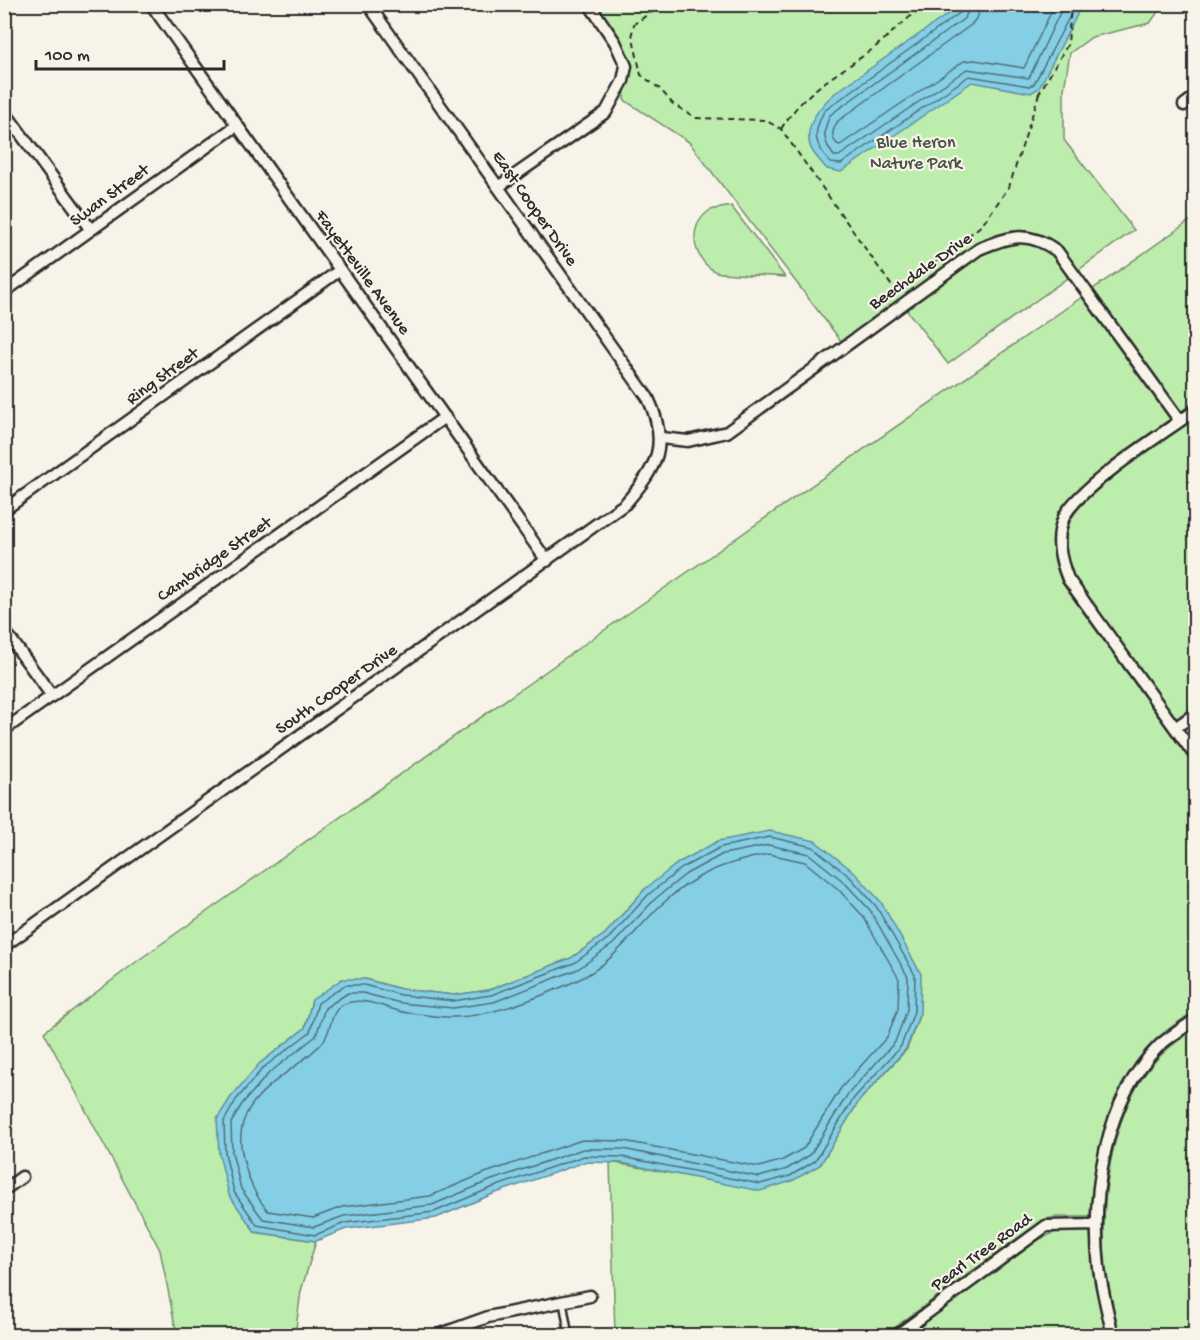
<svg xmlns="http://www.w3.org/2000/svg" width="1200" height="1340" viewBox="0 0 1200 1340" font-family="'Gochi Hand',sans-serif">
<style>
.green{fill:#bdedac;stroke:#748c6c;stroke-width:1.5}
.water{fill:#85cfe6;stroke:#618d9b;stroke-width:1.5}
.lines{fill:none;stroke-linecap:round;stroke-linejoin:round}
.shore{stroke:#4f6d76;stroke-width:1.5}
.lane-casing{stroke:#2b2b2b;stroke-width:10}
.street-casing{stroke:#2b2b2b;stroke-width:15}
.path{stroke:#2b2b2b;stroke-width:2;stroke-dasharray:6 4.5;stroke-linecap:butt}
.lane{stroke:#f7f3e8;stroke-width:5}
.street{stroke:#f7f3e8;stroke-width:10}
.labels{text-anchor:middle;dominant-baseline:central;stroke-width:4.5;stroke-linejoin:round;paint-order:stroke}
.park-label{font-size:18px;fill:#485245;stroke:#f7f3e8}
.street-label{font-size:18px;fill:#2b2b2b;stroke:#f7f3e8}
</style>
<rect width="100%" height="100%" fill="#f7f3e8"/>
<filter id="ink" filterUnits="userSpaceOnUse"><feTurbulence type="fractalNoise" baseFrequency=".0167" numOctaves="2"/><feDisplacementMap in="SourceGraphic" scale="12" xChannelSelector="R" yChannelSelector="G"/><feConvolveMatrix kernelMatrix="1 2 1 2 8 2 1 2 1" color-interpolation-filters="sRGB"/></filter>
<g filter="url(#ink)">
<path class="green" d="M 608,4 L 1163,5 L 1150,23 L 1092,37 L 1070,53 L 1064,89 L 1064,140 L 1134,230 L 948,364 L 899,300 L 841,341 L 689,142 L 624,100 L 629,64 L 596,14 Z
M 731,206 L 785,277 C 776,276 720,274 716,272 C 693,260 686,227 709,211 C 714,208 725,208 731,206 Z
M 1195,217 L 1195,401 L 1181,411 L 1093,289 Z
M 1082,297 L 1170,419 C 1150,434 1130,449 1110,463 C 1064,498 1037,522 1062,583 L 1195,767 L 1195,1010 C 1182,1020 1167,1029 1155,1040 C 1108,1085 1096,1155 1090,1217 L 1055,1217 L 1043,1220 L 884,1335 L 615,1335 L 610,1162 L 714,1181 L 820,1165 L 859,1101 L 907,1049 L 920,1013 L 645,889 L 605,934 L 571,958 L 489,990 L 454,995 L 401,989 L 365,979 L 312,1000 L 305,1028 L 259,1064 L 254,1232 L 316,1241 L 301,1291 L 295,1335 L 177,1335 L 160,1250 L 44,1032 L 140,959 L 583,645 Z
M 1195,419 L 1195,704 L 1176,719 L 1073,576 C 1066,558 1063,541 1070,522 C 1081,493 1167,439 1195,419 Z
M 1195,1028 L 1195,1335 L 1120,1335 C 1115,1313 1108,1291 1106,1268 C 1099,1205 1110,1118 1150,1067 C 1163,1051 1179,1040 1195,1028 Z
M 1058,1231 L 1090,1231 L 1093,1271 L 1106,1335 L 908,1335 L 1040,1239 Z"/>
<path class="water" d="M 961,5 L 1078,5 L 1077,15 L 1039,88 L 1031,93 L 972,82 L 841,172 L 827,169 C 822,163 812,153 810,146 C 804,124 820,106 835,93 Z
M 770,831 L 815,841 L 854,872 L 881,902 L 921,974 L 920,1013 L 906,1049 L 859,1101 L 820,1165 L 792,1181 L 760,1191 L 621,1163 L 585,1162 L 493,1194 L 436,1218 L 346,1229 L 316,1241 L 255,1232 L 229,1195 L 219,1154 L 217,1119 L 231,1097 L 259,1064 L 305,1028 L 312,1000 L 342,979 L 365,979 L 401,989 L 454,995 L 489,990 L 571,958 L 605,934 L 645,889 L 678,863 L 718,841 Z"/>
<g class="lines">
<path class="shore" d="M 963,4 L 961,12 L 824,111 C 812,135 814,142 830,163 L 841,164 L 969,76 L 1029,86 L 1034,84 L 1071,14 L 1072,4
M 971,4 L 965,18 L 830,115 C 822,133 823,141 834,156 L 839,156 L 967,69 L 1029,78 L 1064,4
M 980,4 L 978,16 L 971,25 L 838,121 C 833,129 830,136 837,144 L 840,145 L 964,61 L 975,60 L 1024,68 L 1055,4
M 770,837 L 813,847 L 850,877 L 876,906 L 915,975 L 914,1012 L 901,1046 L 854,1098 L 815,1161 L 790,1176 L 760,1184 L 622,1157 L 584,1156 L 491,1188 L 434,1212 L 345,1223 L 315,1235 L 257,1225 L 234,1192 L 225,1153 L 224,1121 L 236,1100 L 263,1068 L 310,1032 L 318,1003 L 345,985 L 364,985 L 401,995 L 453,1001 L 491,995 L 574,963 L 609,938 L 649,894 L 682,868 L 721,847 Z
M 769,845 L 809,854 L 844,882 L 870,910 L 908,977 L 907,1010 L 895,1042 L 848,1094 L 810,1155 L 787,1169 L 759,1177 L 623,1149 L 583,1149 L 489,1181 L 432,1205 L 344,1216 L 314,1227 L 263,1219 L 241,1189 L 232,1152 L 231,1123 L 242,1104 L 269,1073 L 316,1036 L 325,1008 L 348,993 L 363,993 L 400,1003 L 453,1008 L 494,1002 L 578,969 L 613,944 L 655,899 L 686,874 L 723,854 Z
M 769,854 L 805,862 L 838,889 L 863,916 L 899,979 L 898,1009 L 887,1037 L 841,1088 L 804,1148 L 783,1160 L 759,1167 L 624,1141 L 582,1140 L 485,1173 L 430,1196 L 342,1207 L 313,1218 L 268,1211 C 254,1194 248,1179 243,1158 C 228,1096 287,1080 322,1043 C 334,1030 327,1006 351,1002 C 369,998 391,1011 409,1013 C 424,1014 440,1018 454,1017 C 493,1017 545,995 580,979 C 614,962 634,931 660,906 C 695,873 724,863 769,854 Z"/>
<g class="lane-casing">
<path id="lane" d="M 563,1302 L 569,1336"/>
</g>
<g class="street-casing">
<path id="street" d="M 151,4 L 547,561
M 1184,105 L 1196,96
M 4,111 L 91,230
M 498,187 L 606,112 L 623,81 L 626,66 L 615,42 L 589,4
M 4,292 L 236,126
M 1196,410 C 1166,431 1078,487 1064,517 C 1055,538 1060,559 1068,579 L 1196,757
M 661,438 L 688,441 L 727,432 L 979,249 C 1010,236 1028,230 1057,251 L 1180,421
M 4,510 L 340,270
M 4,630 L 52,696
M 1175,728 L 1196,713
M 4,730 L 445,417
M 4,946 L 625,504 C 657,467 670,445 648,398 L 368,4
M 4,1190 L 22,1177
M 435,1336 L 488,1317 L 590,1296
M 896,1336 L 1046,1226 L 1096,1225
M 1113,1336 C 1108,1313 1102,1291 1099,1268 C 1091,1195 1104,1100 1159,1046 C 1170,1036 1184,1028 1196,1019"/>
</g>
<path class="path" d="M 663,4 L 634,24 L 632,33 L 641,75 L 660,89 L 673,104 L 696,118 L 765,120 L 781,129 L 896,292 L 982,225 L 1009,187 L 1039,94
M 1038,95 L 1068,44 L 1071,4
M 781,129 C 806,89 833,78 870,51 C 890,36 906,18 927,4"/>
<use href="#lane" class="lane"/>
<use href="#street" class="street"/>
</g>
</g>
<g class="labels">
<g class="park-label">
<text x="916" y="143">Blue Heron<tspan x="916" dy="21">Nature Park</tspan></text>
</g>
<g class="street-label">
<text transform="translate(110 196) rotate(-36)">Swan Street</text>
<text transform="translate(534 209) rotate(55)">East Cooper Drive</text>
<text transform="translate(921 272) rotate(-35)">Beechdale Drive</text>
<text transform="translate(362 273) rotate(54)">Fayetteville Avenue</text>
<text transform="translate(163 377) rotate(-36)">Ring Street</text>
<text transform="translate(215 560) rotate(-35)">Cambridge Street</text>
<text transform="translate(337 690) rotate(-35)">South Cooper Drive</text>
<text transform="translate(982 1253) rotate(-36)">Pearl Tree Road</text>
</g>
</g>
<rect width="1200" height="1340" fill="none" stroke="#f7f3e8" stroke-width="24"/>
<rect x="12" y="12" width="1176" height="1316" fill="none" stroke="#2b2b2b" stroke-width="2" filter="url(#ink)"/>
<path d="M36 60v9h188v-9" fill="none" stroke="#2b2b2b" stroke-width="3"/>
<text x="45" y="60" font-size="18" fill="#2b2b2b" stroke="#f7f3e8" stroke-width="4.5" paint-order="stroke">100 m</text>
</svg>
